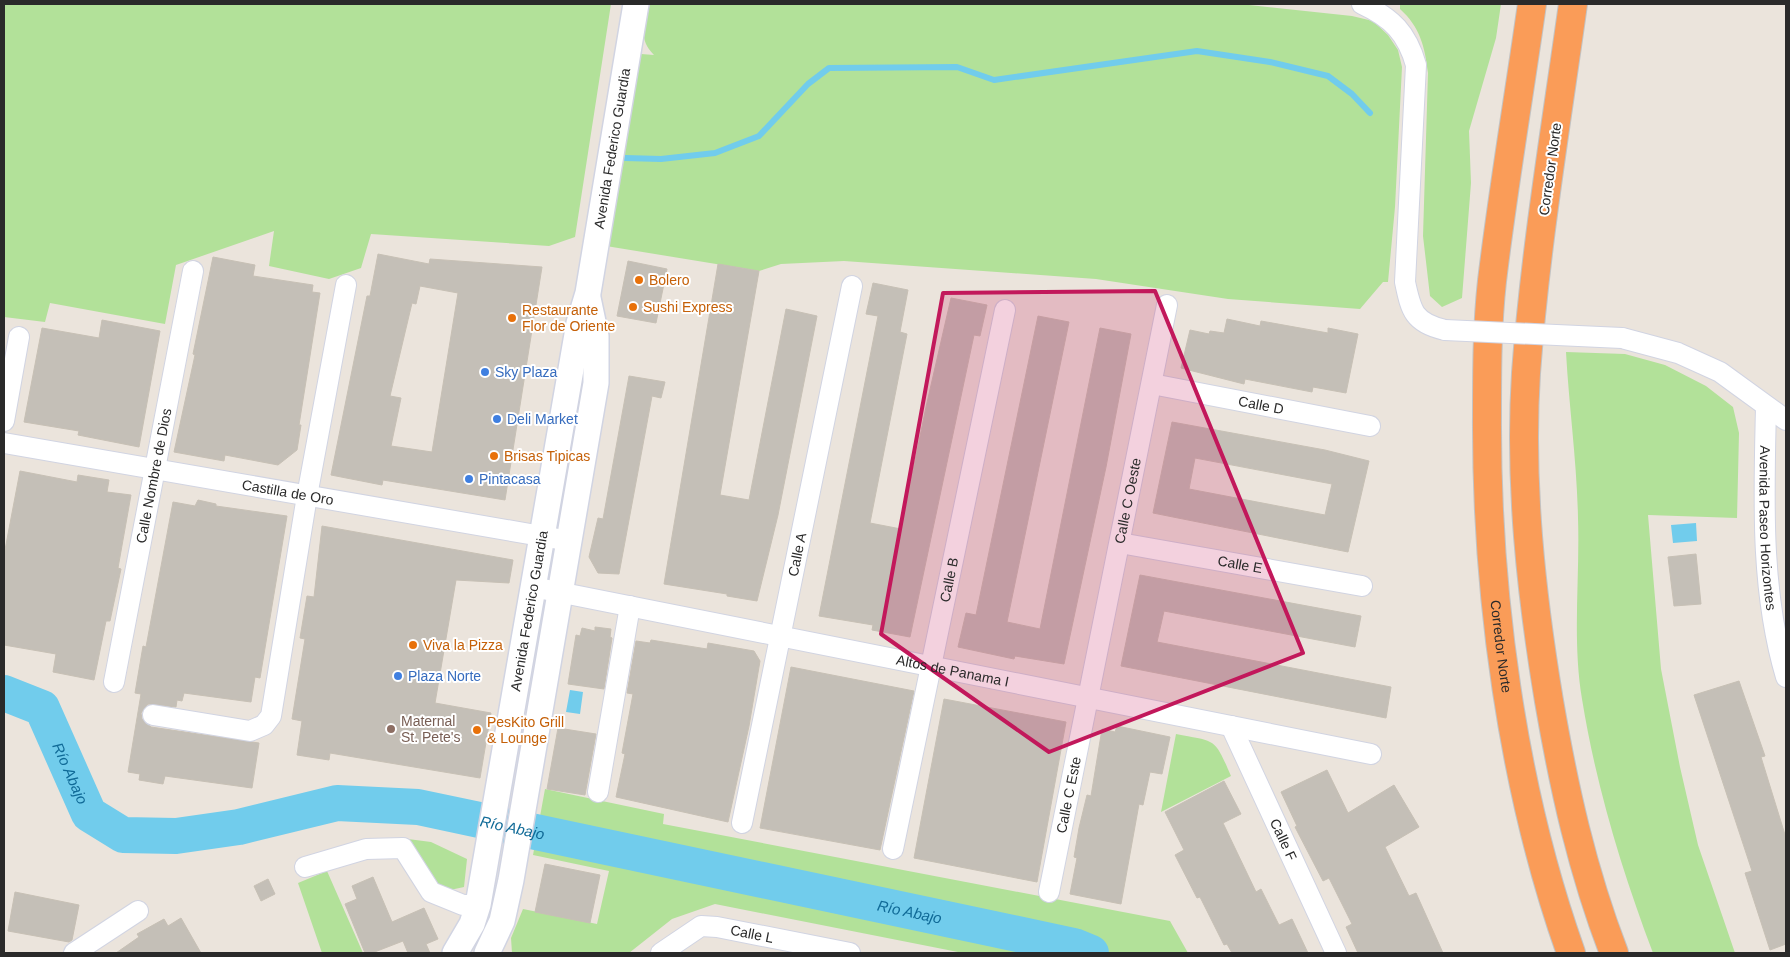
<svg xmlns="http://www.w3.org/2000/svg" width="1790" height="957" viewBox="0 0 1790 957" font-family="Arial,sans-serif">
<style>
.green{fill:#b2e199}
.water{fill:#71ccec}
.lines{fill:none;stroke-linecap:round;stroke-linejoin:round}
.stream{stroke:#71ccec;stroke-width:6}
.river{stroke:#71ccec;stroke-width:36}
.building{fill:#c4bfb7;stroke:#c7c0b5;fill-rule:evenodd}
.minor-casing{stroke:#d1d4e2;stroke-width:22}
.tertiary-casing{stroke:#d1d4e2;stroke-width:28}
.motorway-casing{stroke:#c3c3c3;stroke-width:30}
.minor{stroke:#fff;stroke-width:20}
.tertiary{stroke:#fff;stroke-width:25}
.motorway{stroke:#fa9c58;stroke-width:28}
.minor-bridge-casing{stroke:#d1d4e2;stroke-width:22;stroke-linecap:butt}
.minor-bridge{stroke:#fff;stroke-width:20}
.marked{fill:#c2185b;fill-opacity:0.2;stroke:#c2185b;stroke-width:4;stroke-linejoin:round}
.food-dot{fill:#e8710a;stroke:#fff;stroke-width:2}
.shop-dot{fill:#3f7fe0;stroke:#fff;stroke-width:2}
.education-dot{fill:#8d6e63;stroke:#fff;stroke-width:2}
.labels{text-anchor:middle;dominant-baseline:central;stroke-width:4;stroke-linejoin:round;paint-order:stroke}
.street-label{font-size:14px;fill:#2a2a2a;stroke:#fff}
.food-label{font-size:14px;fill:#c56008;stroke:#fff;text-anchor:start}
.shop-label{font-size:14px;fill:#366cbe;stroke:#fff;text-anchor:start}
.education-label{font-size:14px;fill:#785e54;stroke:#fff;text-anchor:start}
.water-label{font-size:15px;font-style:italic;fill:#106a97;stroke:#fff}
</style>
<rect width="100%" height="100%" fill="#ebe4dc"/>
<path class="green" d="M 4,4 L 611,4 L 575,237 L 549,246 L 371,234 L 361,268 L 329,279 L 269,266 L 274,231 L 176,265 L 165,324 L 50,303 L 45,322 L 4,317 Z
M 650,4 L 1240,4 L 1352,16 L 1373,21 L 1388,35 L 1398,50 L 1402,67 L 1395,207 L 1388,282 L 1383,282 L 1360,309 L 1228,299 L 1096,279 L 844,261 L 781,264 L 759,271 L 606,246 L 641,54 L 654,55 C 637,38 645,25 650,4 Z
M 1400,4 L 1501,4 L 1496,38 L 1469,131 L 1471,183 L 1462,298 L 1442,307 L 1430,296 L 1423,236 L 1428,73 C 1425,47 1420,27 1400,9 Z
M 1566,352 L 1625,354 L 1665,365 L 1706,386 L 1733,407 L 1739,433 L 1737,518 L 1648,515 L 1661,669 L 1680,767 L 1698,845 L 1735,953 L 1653,953 C 1622,871 1596,786 1582,699 C 1572,639 1580,578 1578,518 C 1577,462 1569,407 1566,352 Z
M 1176,734 C 1217,742 1214,737 1231,776 L 1161,812 Z
M 545,789 L 664,814 L 663,824 L 1170,921 L 1188,953 L 963,953 L 715,904 L 672,919 L 629,953 L 512,953 L 511,938 L 523,909 L 597,924 L 609,871 L 533,855 Z
M 408,839 L 431,842 L 467,859 L 464,887 L 450,890 L 435,886 Z
M 327,871 L 363,953 L 322,953 L 298,883 Z"/>
<path class="water" d="M 1696,523 L 1697,541 L 1673,543 L 1671,525 Z
M 570,690 L 583,692 L 580,714 L 566,712 Z"/>
<g class="lines">
<path class="stream" d="M 625,158 L 661,159 L 715,153 L 759,136 L 808,84 L 829,68 L 957,67 L 994,80 L 1197,51 L 1270,62 L 1328,76 L 1352,94 L 1370,113"/>
<path class="river" id="s1" d="M 4,693 L 42,708 L 89,814 L 123,835 L 176,836 L 239,827 L 337,803 L 418,807 L 1074,946 L 1091,953"/>
</g>
<path class="building" d="M 378,254 L 429,264 L 430,259 L 542,267 L 505,500 L 383,480 L 382,485 L 331,475 L 367,296 L 370,296 ZM 420,286 L 458,293 L 432,452 L 391,446 L 401,398 L 390,396 L 412,303 L 416,304 Z
M 213,257 L 255,265 L 253,276 L 313,285 L 312,292 L 320,293 L 299,425 L 301,425 L 297,450 L 278,465 L 225,455 L 224,461 L 174,452 L 195,355 L 193,354 Z
M 628,261 L 667,269 L 656,323 L 617,316 Z
M 718,264 L 759,271 L 720,495 L 749,500 L 786,309 L 817,316 L 778,515 L 757,601 L 727,596 L 727,594 L 664,584 Z
M 873,283 L 908,290 L 900,332 L 907,334 L 870,523 L 901,529 L 926,407 L 951,298 L 987,305 L 980,336 L 974,335 L 910,637 L 872,630 L 873,625 L 819,616 L 878,316 L 866,314 Z
M 1038,316 L 1069,322 L 1007,622 L 1040,629 L 1100,328 L 1131,334 L 1106,467 L 1064,664 L 1015,656 L 1014,659 L 958,647 L 966,613 L 976,615 Z
M 1227,319 L 1260,326 L 1261,321 L 1328,333 L 1328,328 L 1358,334 L 1346,393 L 1313,387 L 1312,392 L 1245,379 L 1244,384 L 1181,368 L 1190,330 L 1209,334 L 1210,331 L 1224,333 Z
M 102,320 L 160,331 L 139,447 L 78,435 L 79,431 L 24,422 L 42,328 L 99,338 Z
M 629,376 L 665,382 L 661,398 L 652,396 L 619,574 L 598,573 L 589,557 L 598,518 L 603,519 Z
M 1172,422 L 1325,450 L 1369,461 L 1348,552 L 1153,513 ZM 1195,458 L 1332,484 L 1325,515 L 1189,489 Z
M 20,471 L 77,482 L 78,475 L 109,480 L 107,492 L 131,495 L 118,568 L 121,569 L 110,621 L 106,621 L 94,680 L 53,672 L 56,654 L 4,645 L 4,555 Z
M 198,500 L 216,504 L 216,506 L 287,516 L 260,678 L 255,677 L 251,702 L 184,693 L 182,701 L 177,700 L 176,707 L 148,704 L 141,713 L 142,719 L 151,727 L 259,743 L 252,788 L 165,776 L 163,784 L 139,780 L 140,774 L 128,772 L 141,694 L 135,693 L 143,646 L 146,647 L 173,502 L 195,506 Z
M 322,526 L 513,560 L 509,583 L 456,580 L 435,703 L 491,713 L 480,778 L 330,753 L 329,760 L 297,755 L 302,721 L 292,719 L 305,639 L 300,638 L 307,596 L 314,597 Z
M 1696,554 L 1701,604 L 1674,606 L 1668,557 Z
M 1140,575 L 1361,616 L 1355,647 L 1164,611 L 1157,642 L 1391,687 L 1386,718 L 1121,666 Z
M 595,627 L 611,629 L 610,637 L 612,638 L 604,689 L 568,684 L 576,635 L 580,636 L 582,628 L 595,631 Z
M 651,640 L 707,649 L 708,643 L 754,651 L 760,661 L 749,726 L 728,822 L 616,797 L 625,754 L 622,753 L 633,694 L 627,693 L 636,641 L 650,643 Z
M 791,667 L 914,691 L 880,850 L 760,828 Z
M 1739,681 L 1765,756 L 1761,757 L 1786,838 L 1786,944 L 1770,950 L 1745,873 L 1752,871 L 1694,695 Z
M 944,699 L 1066,722 L 1037,882 L 914,858 Z
M 1117,726 L 1170,737 L 1162,774 L 1150,772 L 1143,805 L 1139,804 L 1121,904 L 1070,894 L 1077,858 L 1074,857 L 1079,828 L 1087,795 L 1091,796 L 1102,729 L 1115,732 Z
M 558,728 L 596,734 L 585,795 L 547,789 Z
M 1327,770 L 1348,813 L 1394,785 L 1419,827 L 1385,847 L 1409,896 L 1416,893 L 1443,953 L 1358,953 L 1346,927 L 1352,924 L 1329,878 L 1323,881 L 1295,827 L 1297,826 L 1281,792 Z
M 1224,781 L 1241,814 L 1223,823 L 1256,892 L 1261,889 L 1279,925 L 1292,919 L 1308,953 L 1232,953 L 1227,944 L 1224,945 L 1200,897 L 1197,898 L 1175,855 L 1184,850 L 1165,812 Z
M 545,864 L 600,875 L 590,923 L 535,912 Z
M 373,877 L 392,922 L 424,908 L 438,939 L 426,944 L 430,953 L 408,953 L 403,941 L 372,953 L 365,953 L 345,904 L 357,899 L 352,886 Z
M 268,879 L 275,894 L 261,901 L 254,886 Z
M 15,892 L 79,905 L 72,940 L 69,942 L 8,931 Z
M 181,918 L 201,953 L 116,953 L 139,937 L 137,934 L 164,919 L 168,926 Z"/>
<g class="lines">
<g class="minor-casing">
<g id="minor">
<path d="M 1362,4 C 1392,18 1407,33 1416,65 L 1405,282 C 1411,311 1414,323 1445,330"/>
<path d="M 1622,338 L 1678,353 L 1720,372 L 1786,420"/>
<path id="s2" d="M 1152,384 L 1370,426"/>
<path id="s3" d="M 1766,407 C 1764,497 1760,589 1786,677"/>
<path d="M 4,421 L 19,337"/>
<path id="s4" d="M 4,443 L 570,541"/>
<path id="s5" d="M 1120,543 L 1362,586"/>
<path id="s6" d="M 533,587 L 1371,754"/>
<path id="s7" d="M 114,682 L 193,271"/>
<path d="M 153,715 L 250,731 L 264,725 L 271,716 L 307,496 L 346,285"/>
<path id="s8" d="M 1231,726 L 1336,953"/>
<path d="M 598,792 L 630,606"/>
<path id="s9" d="M 742,823 L 852,286"/>
<path id="s10" d="M 893,849 L 1005,310"/>
<path d="M 305,867 L 366,849 L 403,848 L 431,892 L 463,905 L 478,905"/>
<path id="s11" d="M 1049,892 L 1167,305"/>
<path d="M 74,953 L 138,911"/>
<path id="s12" d="M 661,953 L 701,926 L 717,927 L 850,953"/>
</g>
</g>
<g class="tertiary-casing">
<g id="tertiary">
<path id="s13" d="M 455,953 L 472,924 L 478,905 L 579,323 L 588,293 L 636,4"/>
<path d="M 487,953 L 502,921 L 511,880 L 596,383 L 596,336 L 588,298"/>
</g>
</g>
<g class="motorway-casing">
<g id="motorway">
<path id="s14" d="M 1532,4 C 1519,96 1503,189 1492,281 C 1487,326 1487,372 1487,416 C 1486,592 1512,787 1571,953"/>
<path d="M 1573,4 C 1556,126 1535,250 1526,373 C 1519,482 1531,593 1549,701 C 1564,788 1582,870 1614,953"/>
</g>
</g>
<use href="#minor" class="minor"/>
<use href="#tertiary" class="tertiary"/>
<use href="#motorway" class="motorway"/>
<g class="minor-bridge-casing">
<path id="minor-bridge" d="M 1445,330 L 1622,338"/>
</g>
<use href="#minor-bridge" class="minor-bridge"/>
</g>
<path class="marked" d="M 1155,291 L 1303,653 L 1049,752 L 881,634 L 943,293 Z"/>
<g class="food-dot">
<circle cx="639" cy="280" r="5"/>
<circle cx="633" cy="307" r="5"/>
<circle cx="512" cy="318" r="5"/>
<circle cx="494" cy="456" r="5"/>
<circle cx="413" cy="645" r="5"/>
<circle cx="477" cy="730" r="5"/>
</g>
<g class="shop-dot">
<circle cx="485" cy="372" r="5"/>
<circle cx="497" cy="419" r="5"/>
<circle cx="469" cy="479" r="5"/>
<circle cx="398" cy="676" r="5"/>
</g>
<circle class="education-dot" cx="391" cy="729" r="5"/>
<g class="labels">
<g class="street-label">
<text stroke="none"><textPath href="#s13" startOffset="822">Avenida Federico Guardia</textPath></text>
<text transform="translate(1550 169) rotate(-82)">Corredor Norte</text>
<text stroke="none"><textPath href="#s2" startOffset="111">Calle D</textPath></text>
<text stroke="none"><textPath href="#s7" startOffset="210">Calle Nombre de Dios</textPath></text>
<text stroke="none"><textPath href="#s4" startOffset="288">Castilla de Oro</textPath></text>
<text stroke="none"><textPath href="#s11" startOffset="399">Calle C Oeste</textPath></text>
<text stroke="none"><textPath href="#s3" startOffset="121">Avenida Paseo Horizontes</textPath></text>
<text stroke="none"><textPath href="#s9" startOffset="274">Calle A</textPath></text>
<text stroke="none"><textPath href="#s5" startOffset="122">Calle E</textPath></text>
<text stroke="none"><textPath href="#s10" startOffset="275">Calle B</textPath></text>
<text stroke="none"><textPath href="#s13" startOffset="352">Avenida Federico Guardia</textPath></text>
<text stroke="none"><textPath href="#s14" startOffset="646">Corredor Norte</textPath></text>
<text stroke="none"><textPath href="#s6" startOffset="428">Altos de Panama I</textPath></text>
<text stroke="none"><textPath href="#s11" startOffset="99">Calle C Este</textPath></text>
<text stroke="none"><textPath href="#s8" startOffset="125">Calle F</textPath></text>
<text stroke="none"><textPath href="#s12" startOffset="100">Calle L</textPath></text>
</g>
<g class="food-label">
<text x="649" y="280">Bolero</text>
<text x="643" y="307">Sushi Express</text>
<text x="522" y="310">Restaurante<tspan x="522" dy="16">Flor de Oriente</tspan></text>
<text x="504" y="456">Brisas Tipicas</text>
<text x="423" y="645">Viva la Pizza</text>
<text x="487" y="722">PesKito Grill<tspan x="487" dy="16">&amp; Lounge</tspan></text>
</g>
<g class="shop-label">
<text x="495" y="372">Sky Plaza</text>
<text x="507" y="419">Deli Market</text>
<text x="479" y="479">Pintacasa</text>
<text x="408" y="676">Plaza Norte</text>
</g>
<g class="education-label">
<text x="401" y="721">Maternal<tspan x="401" dy="16">St. Pete's</tspan></text>
</g>
<g class="water-label">
<text stroke="none"><textPath href="#s1" startOffset="112">Río Abajo</textPath></text>
<text stroke="none"><textPath href="#s1" startOffset="592">Río Abajo</textPath></text>
<text stroke="none"><textPath href="#s1" startOffset="998">Río Abajo</textPath></text>
</g>
</g>
<rect width="1790" height="957" fill="none" stroke="#2a2a2a" stroke-width="10"/>
</svg>
